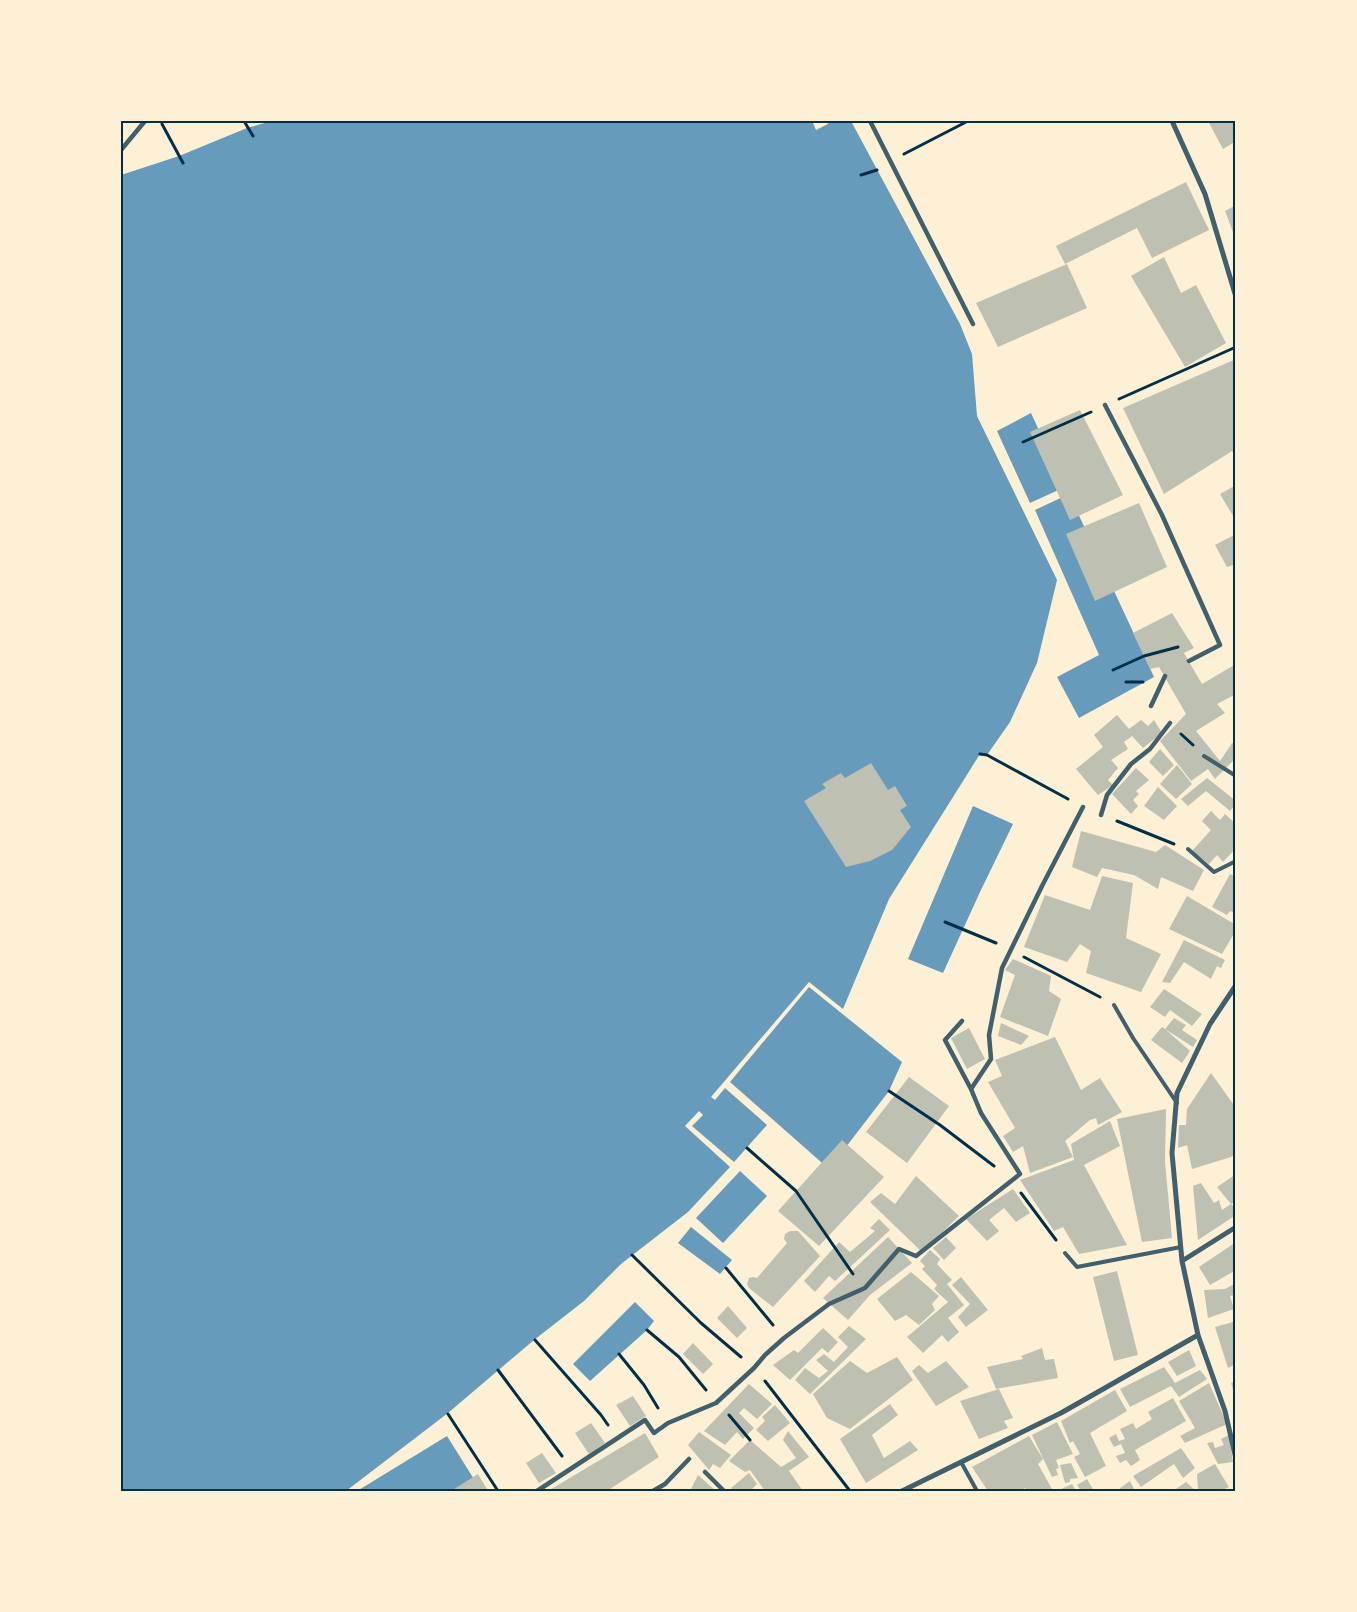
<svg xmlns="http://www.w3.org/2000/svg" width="1357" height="1612" viewBox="0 0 1357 1612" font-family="'Roboto Condensed',sans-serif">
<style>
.water{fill:#669bbc}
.building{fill:#bec0b2}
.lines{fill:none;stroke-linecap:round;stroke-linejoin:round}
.path{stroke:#003049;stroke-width:3}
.service{stroke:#3f606c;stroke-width:4}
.pedestrian{stroke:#3f606c;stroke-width:4.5}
.minor{stroke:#3f606c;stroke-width:5}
.neatline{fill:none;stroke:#003049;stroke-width:2}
</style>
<rect width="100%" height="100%" fill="#fdf0d5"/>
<path class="water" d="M 272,121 L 812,121 L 816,130 L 828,124 L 827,121 L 851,121 L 960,324 L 972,354 L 977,416 L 1057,580 L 1037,663 L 1010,722 L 987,755 L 980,754 L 889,899 L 843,1009 L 809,982 L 711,1097 L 715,1100 L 725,1088 L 767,1125 L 734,1162 L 692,1126 L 703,1115 L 699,1111 L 685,1126 L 730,1167 L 688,1212 L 621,1264 L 584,1301 L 534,1340 L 448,1413 L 346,1491 L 121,1491 L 121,175 L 179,156 L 247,128 Z
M 1031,413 L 1065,487 L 1030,503 L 997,431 Z
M 1069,494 L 1154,677 L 1079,718 L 1057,677 L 1099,655 L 1035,510 Z
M 973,806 L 1013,824 L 980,892 L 943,973 L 908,959 Z
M 809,987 L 902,1062 L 889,1091 L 829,1169 L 730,1082 Z
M 740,1171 L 767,1196 L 723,1243 L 696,1218 Z
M 691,1227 L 732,1260 L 720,1274 L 678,1243 Z
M 635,1302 L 654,1321 L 647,1330 L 590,1381 L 573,1364 Z
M 447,1436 L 477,1484 L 466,1491 L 357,1491 Z"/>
<path class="building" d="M 1208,121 L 1236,121 L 1236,141 L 1223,149 Z
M 1186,182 L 1209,230 L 1152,258 L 1137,228 L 1065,264 L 1056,246 Z
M 1236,205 L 1236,240 L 1225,211 Z
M 1164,257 L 1181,293 L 1196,285 L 1226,343 L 1185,367 L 1131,276 Z
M 1067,264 L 1087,308 L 998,347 L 976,303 Z
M 1236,359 L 1236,459 L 1232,451 L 1164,494 L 1123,408 Z
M 1080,410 L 1123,495 L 1070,520 L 1030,432 Z
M 1236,485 L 1236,521 L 1220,494 Z
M 1139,503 L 1167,567 L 1095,601 L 1066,534 Z
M 1236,534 L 1236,570 L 1233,565 L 1227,567 L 1215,545 Z
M 1172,613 L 1194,648 L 1184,653 L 1202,684 L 1236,664 L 1236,694 L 1217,704 L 1225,713 L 1196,731 L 1220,761 L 1232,743 L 1236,745 L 1236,763 L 1233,761 L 1215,779 L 1208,769 L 1191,781 L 1160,741 L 1186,714 L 1159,667 L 1150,669 L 1133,633 Z
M 1117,715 L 1129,729 L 1141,720 L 1148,726 L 1154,720 L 1162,733 L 1143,748 L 1132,736 L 1124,742 L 1128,749 L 1111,760 L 1118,768 L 1108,780 L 1113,785 L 1098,795 L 1076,769 L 1103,747 L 1094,735 Z
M 1160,749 L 1174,765 L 1163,776 L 1149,762 Z
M 871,763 L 888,790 L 895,786 L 907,806 L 900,810 L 911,827 L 892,850 L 870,861 L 846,867 L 804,801 L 826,788 L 822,784 L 841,773 L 845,778 Z
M 1177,765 L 1192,784 L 1176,799 L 1160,784 Z
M 1136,768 L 1149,780 L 1136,791 L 1139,794 L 1133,800 L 1138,806 L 1131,814 L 1112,794 Z
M 1207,778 L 1236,801 L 1236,804 L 1230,811 L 1206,791 L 1188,806 L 1181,799 Z
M 1158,787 L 1177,806 L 1164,820 L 1144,806 Z
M 1211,811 L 1220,820 L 1225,814 L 1236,824 L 1236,838 L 1234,839 L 1236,841 L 1236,848 L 1223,862 L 1217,855 L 1209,864 L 1192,851 L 1211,830 L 1202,821 Z
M 1081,831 L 1156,852 L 1165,845 L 1204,870 L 1193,891 L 1161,877 L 1158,889 L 1134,875 L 1102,868 L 1097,877 L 1072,867 Z
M 1230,874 L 1236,877 L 1236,913 L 1230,911 L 1227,915 L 1212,907 Z
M 1102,876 L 1133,883 L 1126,938 L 1161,954 L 1141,992 L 1086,973 L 1091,951 L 1080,944 L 1067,962 L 1024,947 L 1045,895 L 1090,910 Z
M 1187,896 L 1236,925 L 1236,930 L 1222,954 L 1169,929 Z
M 1184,940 L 1225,960 L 1221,968 L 1217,966 L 1211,979 L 1184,962 L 1170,983 L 1162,982 Z
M 1013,959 L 1051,976 L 1049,991 L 1061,999 L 1048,1036 L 1000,1017 L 1015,975 L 1005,970 Z
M 1164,989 L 1202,1014 L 1192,1026 L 1170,1010 L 1165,1017 L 1150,1007 Z
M 1174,1018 L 1186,1025 L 1182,1030 L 1197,1040 L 1193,1047 L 1165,1029 L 1190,1051 L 1182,1063 L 1151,1040 L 1162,1027 L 1165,1029 Z
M 1001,1023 L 1029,1036 L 1021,1045 L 998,1036 Z
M 969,1028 L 985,1059 L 967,1069 L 951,1038 Z
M 1055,1037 L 1081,1090 L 1100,1078 L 1122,1112 L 1098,1125 L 1096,1118 L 1090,1120 L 1065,1141 L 1073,1157 L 1030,1173 L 1023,1146 L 1013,1152 L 1003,1136 L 1015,1128 L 988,1082 L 1002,1076 L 995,1060 Z
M 1211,1073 L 1236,1108 L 1236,1154 L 1231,1157 L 1192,1169 L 1187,1145 L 1178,1148 L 1179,1125 L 1186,1125 L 1187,1109 Z
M 909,1077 L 949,1106 L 907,1163 L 866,1132 Z
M 1166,1109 L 1165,1162 L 1172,1238 L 1142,1242 L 1117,1119 Z
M 1110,1121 L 1120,1146 L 1084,1165 L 1127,1245 L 1079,1254 L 1063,1227 L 1054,1231 L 1020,1180 L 1074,1160 L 1071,1144 Z
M 842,1140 L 884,1177 L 819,1246 L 778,1211 Z
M 1236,1174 L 1236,1201 L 1231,1204 L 1217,1187 Z
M 916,1176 L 959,1216 L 922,1252 L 870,1202 L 881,1193 L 895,1204 Z
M 1201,1183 L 1214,1203 L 1219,1200 L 1222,1210 L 1231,1204 L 1236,1209 L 1236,1215 L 1198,1240 L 1193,1186 Z
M 1013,1189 L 1030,1213 L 1016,1222 L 1004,1208 L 989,1220 L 999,1231 L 987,1241 L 966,1219 Z
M 879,1219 L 890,1230 L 835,1281 L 829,1276 L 815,1292 L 804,1281 L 839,1242 L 850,1252 L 875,1231 L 870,1228 Z
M 790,1231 L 798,1231 L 820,1256 L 773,1307 L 749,1288 L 747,1284 L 749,1278 L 753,1277 L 757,1278 L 787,1243 L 784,1239 L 785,1234 Z
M 888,1237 L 912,1263 L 870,1295 L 848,1320 L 823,1298 Z
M 946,1237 L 956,1248 L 944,1260 L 933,1248 Z
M 1236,1242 L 1236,1270 L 1210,1285 L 1199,1267 Z
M 930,1250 L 940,1259 L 937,1264 L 952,1280 L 947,1284 L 964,1305 L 948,1318 L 959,1332 L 948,1342 L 942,1335 L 923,1353 L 907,1337 L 948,1302 L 934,1289 L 937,1285 L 922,1269 L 925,1266 L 920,1261 Z
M 1117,1271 L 1138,1355 L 1114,1361 L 1093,1277 Z
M 911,1272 L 939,1296 L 932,1304 L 935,1310 L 919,1325 L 906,1315 L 895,1321 L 877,1299 Z
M 961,1277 L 988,1310 L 966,1327 L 958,1317 L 970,1304 L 952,1285 Z
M 1236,1283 L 1236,1295 L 1230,1296 L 1234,1309 L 1208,1318 L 1204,1290 L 1225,1289 Z
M 728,1306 L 747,1328 L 737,1338 L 717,1318 Z
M 1236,1321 L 1236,1364 L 1228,1368 L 1215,1327 Z
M 849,1326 L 866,1339 L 810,1394 L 795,1380 L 805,1368 L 819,1378 L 828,1371 L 816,1360 L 824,1354 L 834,1362 L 848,1347 L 838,1337 Z
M 823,1328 L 838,1342 L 828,1353 L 822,1348 L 790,1380 L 773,1365 L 794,1350 L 798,1353 Z
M 693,1343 L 713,1364 L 703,1374 L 683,1354 Z
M 1042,1348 L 1045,1360 L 1054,1359 L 1058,1378 L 996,1389 L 987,1367 L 1023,1359 L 1021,1356 Z
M 1189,1350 L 1196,1366 L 1177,1376 L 1168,1362 Z
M 897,1357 L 913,1380 L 850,1429 L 827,1418 L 813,1394 L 850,1361 L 867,1373 Z
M 946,1361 L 969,1387 L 936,1406 L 912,1371 L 919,1365 L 928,1373 Z
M 1164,1367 L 1175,1383 L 1200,1370 L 1207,1379 L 1179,1397 L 1171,1386 L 1130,1407 L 1120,1389 Z
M 1236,1381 L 1236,1397 L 1235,1397 L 1231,1383 Z
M 1209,1383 L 1227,1424 L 1185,1443 L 1180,1436 L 1195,1428 L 1179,1401 Z
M 749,1384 L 772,1404 L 757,1419 L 744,1408 L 739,1413 L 754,1428 L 743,1439 L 737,1432 L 725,1445 L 704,1431 Z
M 999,1389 L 1013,1418 L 1004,1421 L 1008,1428 L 979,1439 L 960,1401 Z
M 1115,1390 L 1127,1411 L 1090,1433 L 1106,1466 L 1085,1477 L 1074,1457 L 1080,1454 L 1073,1441 L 1070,1443 L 1061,1421 Z
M 633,1396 L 646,1416 L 630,1426 L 616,1405 Z
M 1173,1398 L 1186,1421 L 1135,1450 L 1140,1460 L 1131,1466 L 1126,1460 L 1120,1463 L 1116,1456 L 1125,1453 L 1121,1444 L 1114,1447 L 1109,1438 L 1116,1434 L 1119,1441 L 1125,1439 L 1120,1429 L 1133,1423 L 1136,1429 L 1152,1419 L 1148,1412 Z
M 890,1404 L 898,1415 L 872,1435 L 884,1458 L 910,1441 L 918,1450 L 866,1483 L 840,1439 Z
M 775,1405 L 790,1423 L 768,1441 L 756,1430 L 765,1421 L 762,1417 Z
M 1057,1422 L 1073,1454 L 1056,1460 L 1059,1468 L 1056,1469 L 1058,1475 L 1052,1477 L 1032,1435 Z
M 591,1423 L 605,1443 L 589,1454 L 575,1433 Z
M 788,1431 L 809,1457 L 789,1471 L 803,1491 L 765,1491 L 750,1470 L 745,1472 L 729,1461 L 750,1440 L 781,1467 L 796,1458 L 783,1440 Z
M 699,1432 L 731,1455 L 720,1468 L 713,1464 L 709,1470 L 688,1445 Z
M 645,1433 L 659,1457 L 607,1491 L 548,1491 Z
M 1229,1435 L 1233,1462 L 1218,1464 L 1207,1443 L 1213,1442 L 1215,1448 L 1224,1445 L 1221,1439 Z
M 1029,1436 L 1043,1459 L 1038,1464 L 1052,1489 L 1048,1491 L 1027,1491 L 1025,1488 L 1019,1491 L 988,1491 L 972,1467 Z
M 1181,1448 L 1195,1468 L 1183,1478 L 1174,1464 L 1141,1487 L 1133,1476 Z
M 542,1453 L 556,1473 L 539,1483 L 526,1463 Z
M 1071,1463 L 1078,1478 L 1070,1479 L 1070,1482 L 1065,1483 L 1060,1465 Z
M 1215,1464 L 1229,1487 L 1220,1491 L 1198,1491 L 1197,1474 Z
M 749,1473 L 757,1484 L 750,1491 L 734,1491 L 731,1488 Z
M 478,1474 L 488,1491 L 451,1491 Z
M 698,1475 L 716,1491 L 690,1491 Z
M 1087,1479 L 1094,1491 L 1081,1491 L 1077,1485 Z
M 1130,1481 L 1135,1491 L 1121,1491 L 1120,1488 Z
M 1186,1482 L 1196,1491 L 1173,1491 Z
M 1072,1484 L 1076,1491 L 1057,1491 Z"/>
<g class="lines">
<path class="path" d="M 244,121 L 253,136
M 162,124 L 183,163
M 904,154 L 968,121
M 861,175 L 877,170
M 1119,399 L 1236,347
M 1023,442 L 1091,412
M 1113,670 L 1144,656 L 1178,647
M 1126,682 L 1143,682
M 1181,734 L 1193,745
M 980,754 L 987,755 L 1068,799
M 1117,821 L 1174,844
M 945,922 L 996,943
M 1024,957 L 1100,997
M 889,1091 L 940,1125 L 994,1166
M 747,1148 L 796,1191 L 853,1274
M 1021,1193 L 1056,1240
M 632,1255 L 701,1323 L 741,1357
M 726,1268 L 773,1325
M 647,1330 L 679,1357 L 706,1390
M 535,1340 L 601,1415 L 608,1425
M 619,1354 L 644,1385 L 658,1408
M 498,1370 L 562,1456
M 765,1381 L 850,1491
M 448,1414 L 498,1491
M 729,1415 L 750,1440"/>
<path class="service" d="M 1204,756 L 1236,776
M 1188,849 L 1214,872 L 1236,861
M 1114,1005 L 1133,1038 L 1177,1103
M 1065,1253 L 1077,1267 L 1181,1247
M 961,1462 L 977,1491"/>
<path class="pedestrian" d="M 870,121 L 973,324
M 121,150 L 145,121
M 1105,405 L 1162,515 L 1220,645 L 1189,661
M 1151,706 L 1165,676
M 1101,815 L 1107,795 L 1131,764 L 1150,749 L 1170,723
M 971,1089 L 991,1059 L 989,1035 L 1002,968 L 1042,886 L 1083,807
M 705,1472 L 724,1491
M 537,1491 L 645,1420 L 654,1433 L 668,1423 L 716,1403 L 754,1368 L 765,1355 L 784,1338 L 829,1304 L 865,1288 L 899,1249 L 916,1256 L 1020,1174 L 981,1113 L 971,1089 L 945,1040 L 962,1021
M 653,1491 L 665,1484 L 689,1459"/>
<path class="minor" d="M 1172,121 L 1205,194 L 1236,297
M 1182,1261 L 1236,1227
M 1198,1335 L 1225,1411 L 1236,1459
M 902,1491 L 1061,1413 L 1198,1335 L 1182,1261 L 1172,1153 L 1177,1093 L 1210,1024 L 1236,985"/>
</g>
<rect width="1357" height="1612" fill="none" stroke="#fdf0d5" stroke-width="245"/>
<rect x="122" y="122" width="1112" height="1368" class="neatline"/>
</svg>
